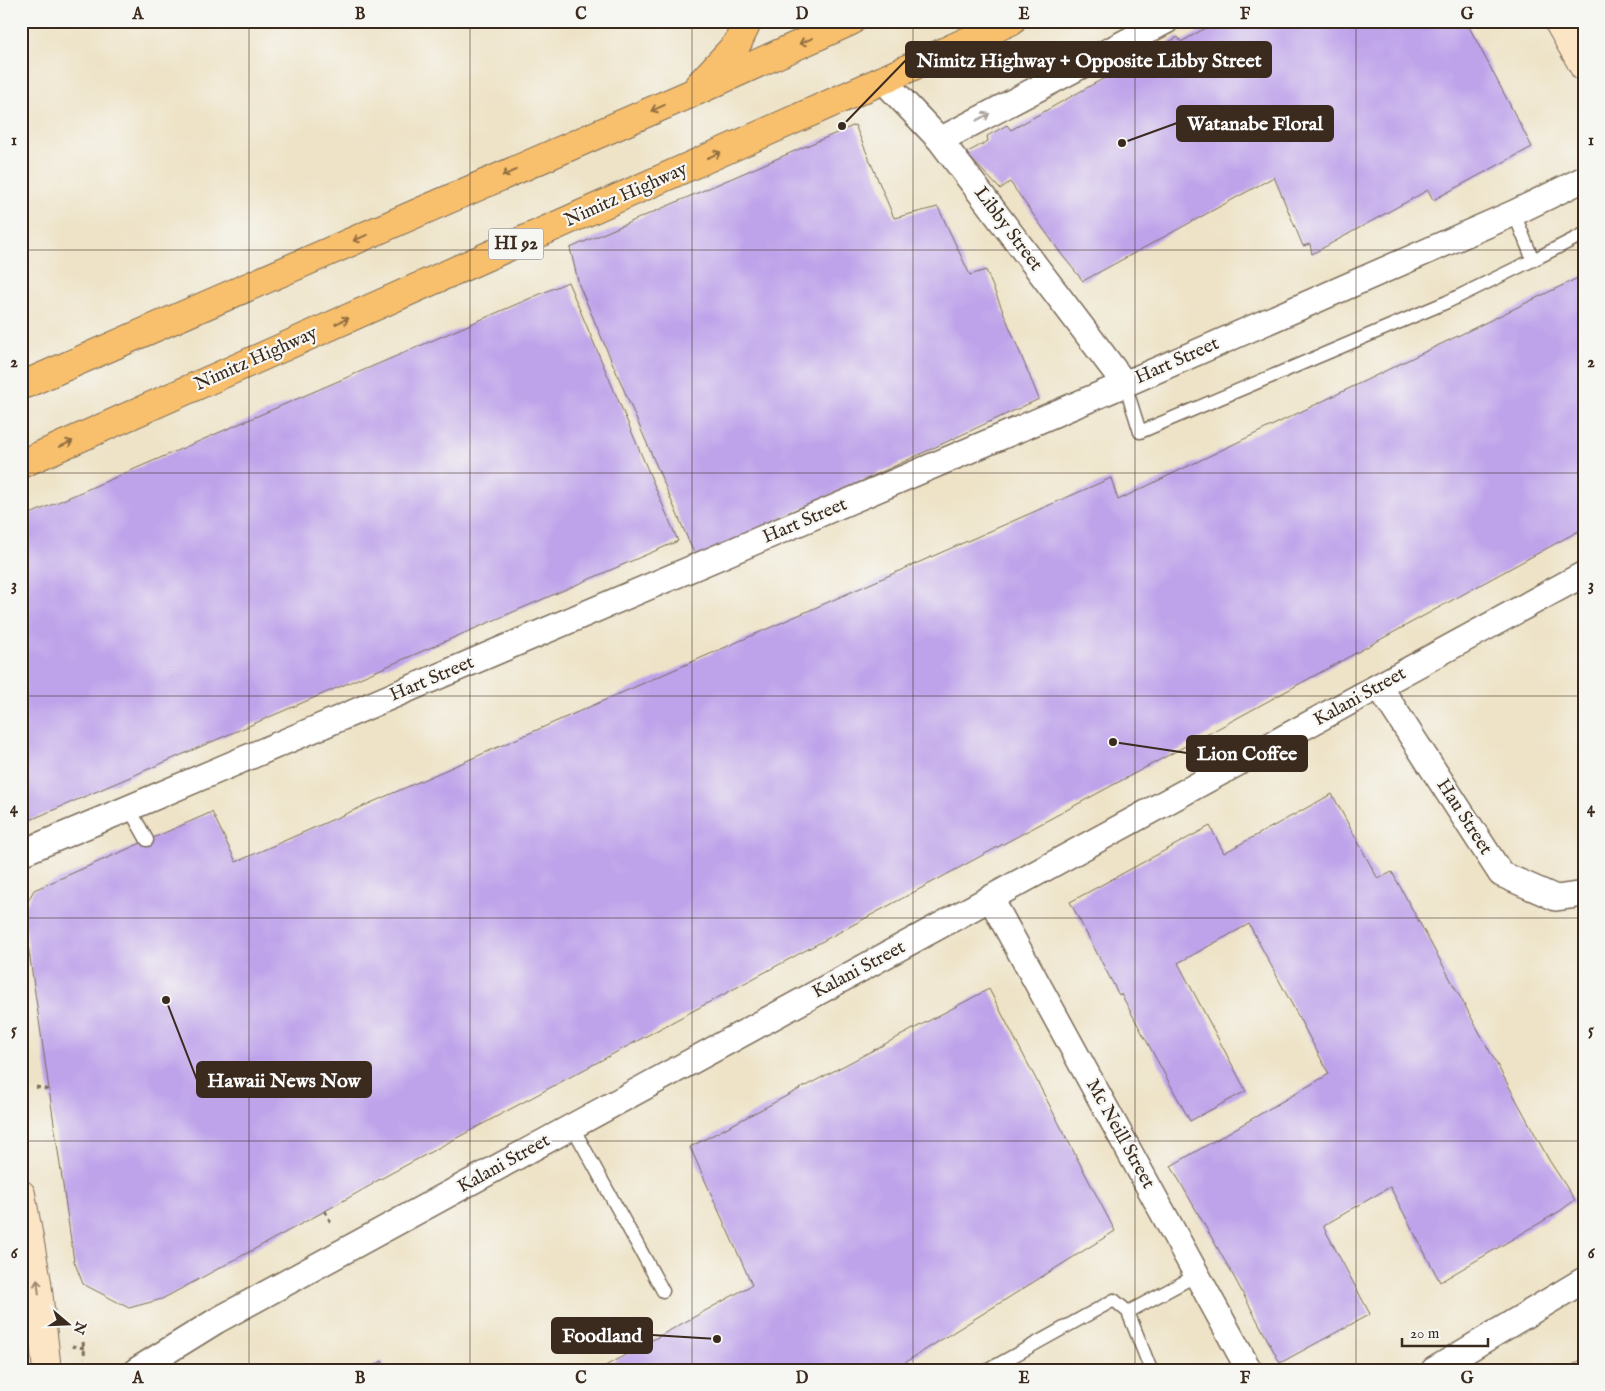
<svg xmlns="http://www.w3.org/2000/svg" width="1605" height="1391" viewBox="0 0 1605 1391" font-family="'IM FELL English',serif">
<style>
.building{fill:#bea2ea}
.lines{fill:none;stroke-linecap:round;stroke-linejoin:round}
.lane-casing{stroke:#7a6b59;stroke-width:15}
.street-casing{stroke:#7a6b59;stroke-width:28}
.secondary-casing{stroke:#7a6b59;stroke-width:30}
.primary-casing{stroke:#7a6b59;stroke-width:30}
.path{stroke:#7a6b59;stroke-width:3;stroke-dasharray:4 4;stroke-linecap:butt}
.lane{stroke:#fff;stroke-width:12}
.street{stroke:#fff;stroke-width:25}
.secondary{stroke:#fce5c4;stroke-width:28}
.primary{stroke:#f8bf6c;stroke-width:28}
.oneway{stroke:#906d41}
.oneway2{stroke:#a79f9a}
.oneway3{stroke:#9c8871}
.grid{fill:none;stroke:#3b2a1e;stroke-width:1;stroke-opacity:0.55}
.labels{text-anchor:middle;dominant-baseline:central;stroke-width:4.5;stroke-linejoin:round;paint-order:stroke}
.shield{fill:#f6f6f2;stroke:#73675e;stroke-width:1}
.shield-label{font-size:18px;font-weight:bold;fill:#3b2a1e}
.street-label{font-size:19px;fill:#3b2a1e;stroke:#f6f6f2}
.leader{fill:none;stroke:#3b2a1e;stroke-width:2}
.callout-dot{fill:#3b2a1e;stroke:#f6f6f2;stroke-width:2}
.callout{fill:#3b2a1e;stroke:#3b2a1e;stroke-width:2}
.callout-label{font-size:20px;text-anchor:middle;font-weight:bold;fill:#fff}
.neatline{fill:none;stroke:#3b2a1e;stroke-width:2}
.grid-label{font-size:16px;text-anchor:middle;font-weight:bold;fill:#3b2a1e}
</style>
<rect width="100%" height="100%" fill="#f6f6f2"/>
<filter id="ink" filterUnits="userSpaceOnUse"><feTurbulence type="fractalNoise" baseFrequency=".02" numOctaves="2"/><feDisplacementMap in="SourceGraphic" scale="10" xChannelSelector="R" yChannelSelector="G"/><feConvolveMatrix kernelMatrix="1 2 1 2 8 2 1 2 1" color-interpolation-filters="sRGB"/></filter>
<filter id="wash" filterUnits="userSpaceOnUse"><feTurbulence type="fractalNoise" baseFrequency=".0096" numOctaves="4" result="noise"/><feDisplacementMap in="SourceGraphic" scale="20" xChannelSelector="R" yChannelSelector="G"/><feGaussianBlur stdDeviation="1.12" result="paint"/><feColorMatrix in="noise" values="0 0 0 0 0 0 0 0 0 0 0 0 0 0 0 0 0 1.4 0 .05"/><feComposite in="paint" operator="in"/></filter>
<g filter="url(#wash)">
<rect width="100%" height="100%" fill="#eee3c7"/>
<g id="blocks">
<path class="building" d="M 1218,21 L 1466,21 L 1532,147 L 1433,200 L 1428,190 L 1312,254 L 1310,244 L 1303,246 L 1274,177 L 1083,281 L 1062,255 L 1010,182 L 1000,189 L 966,153 L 988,141 L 987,136 L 1007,125 L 1011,130 L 1178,37 L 1181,42 Z
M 855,125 L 894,218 L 938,207 L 970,275 L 986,270 L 1039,399 L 696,558 L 579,285 L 570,248 Z
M 1584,275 L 1584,528 L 1219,728 L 373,1183 L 373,1184 L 325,1211 L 162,1299 L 129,1308 L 83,1284 L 74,1261 L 23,910 L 34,890 L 212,812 L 236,862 L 1111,478 L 1118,500 Z
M 568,282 L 678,541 L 21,824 L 21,518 Z
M 1332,794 L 1378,879 L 1392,872 L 1549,1160 L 1575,1200 L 1560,1211 L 1440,1282 L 1390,1187 L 1323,1226 L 1370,1314 L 1280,1363 L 1234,1277 L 1171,1166 L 1329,1074 L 1249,924 L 1178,963 L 1246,1091 L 1190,1121 L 1121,994 L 1119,995 L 1070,902 L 1210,826 L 1224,853 Z
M 989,989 L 1115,1231 L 893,1370 L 598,1370 L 752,1285 L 690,1147 Z
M 1584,1358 L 1584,1370 L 1564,1370 Z
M 382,1361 L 386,1370 L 367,1370 Z"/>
</g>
</g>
<g filter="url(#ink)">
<use href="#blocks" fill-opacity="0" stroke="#7a6b59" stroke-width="1"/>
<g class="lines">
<g class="lane-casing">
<path id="lane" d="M 1514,213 L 1533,260 L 1584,234
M 1125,384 L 1140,432 L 1447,302 L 1533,260
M 129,808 L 147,840
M 572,1126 L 663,1291
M 1128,1312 L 1197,1275
M 988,1370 L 1114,1300 L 1128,1312 L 1151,1370"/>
</g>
<g class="street-casing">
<path id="street" d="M 883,80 L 940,140 L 1125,384
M 940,140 L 1166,21
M 1379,686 L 1501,874 L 1556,898 L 1584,894
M 21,853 L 129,808 L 1125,384 L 1514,213 L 1584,179
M 991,899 L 1249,1370
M 137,1370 L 216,1321 L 1584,574
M 1434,1370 L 1584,1280"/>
</g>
<g class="secondary-casing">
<path id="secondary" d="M 1558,21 L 1584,67
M 21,1194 L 37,1282 L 47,1370"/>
</g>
<g class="primary-casing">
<path id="primary" d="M 699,85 L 737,44 L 748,21
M 21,386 L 690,94 L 851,21
M 21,464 L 883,80 L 1011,21"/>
</g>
<path class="path" d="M 36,1087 L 50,1090
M 325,1211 L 331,1223
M 83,1342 L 85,1358
M 72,1346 L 84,1348"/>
<use href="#lane" class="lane"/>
<use href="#street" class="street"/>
<use href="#secondary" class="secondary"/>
<use href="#primary" class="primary"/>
</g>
<defs><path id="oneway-shaft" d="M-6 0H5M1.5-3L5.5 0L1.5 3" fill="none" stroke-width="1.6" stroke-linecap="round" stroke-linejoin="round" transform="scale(1.25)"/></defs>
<g class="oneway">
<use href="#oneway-shaft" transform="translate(806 41) rotate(156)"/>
<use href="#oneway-shaft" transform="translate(658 108) rotate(156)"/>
<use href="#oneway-shaft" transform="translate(714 155) rotate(-24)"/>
<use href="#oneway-shaft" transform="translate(509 173) rotate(156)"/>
<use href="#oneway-shaft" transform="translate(360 238) rotate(156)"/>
<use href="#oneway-shaft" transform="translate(342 321) rotate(-24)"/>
<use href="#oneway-shaft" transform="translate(66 444) rotate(-24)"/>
</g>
<use class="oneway2" href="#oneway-shaft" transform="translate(983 117) rotate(-28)"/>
<use class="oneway3" href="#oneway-shaft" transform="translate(38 1287) rotate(-97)"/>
</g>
<path class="grid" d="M 249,21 L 249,1370M 470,21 L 470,1370M 692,21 L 692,1370M 913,21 L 913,1370M 1135,21 L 1135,1370M 1356,21 L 1356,1370M 21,250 L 1584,250M 21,473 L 1584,473M 21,696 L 1584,696M 21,918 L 1584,918M 21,1141 L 1584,1141"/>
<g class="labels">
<rect class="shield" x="488.5" y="228.5" width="55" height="31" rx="4"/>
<g class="shield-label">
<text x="516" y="244">HI 92</text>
</g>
<g class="street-label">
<text transform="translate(626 195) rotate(-24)">Nimitz Highway</text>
<text transform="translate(1008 229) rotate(53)">Libby Street</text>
<text transform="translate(256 359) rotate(-24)">Nimitz Highway</text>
<text transform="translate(1177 361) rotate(-24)">Hart Street</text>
<text transform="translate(805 521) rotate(-23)">Hart Street</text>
<text transform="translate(432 679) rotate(-23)">Hart Street</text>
<text transform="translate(1360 697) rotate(-29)">Kalani Street</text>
<text transform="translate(1464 817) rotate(57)">Hau Street</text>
<text transform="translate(859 970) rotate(-28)">Kalani Street</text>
<text transform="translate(1120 1134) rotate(61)">Mc Neill Street</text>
<text transform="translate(504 1164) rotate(-29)">Kalani Street</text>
</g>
</g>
<path class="leader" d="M842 126L906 60M1122 143L1177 123M1113 742L1187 753M166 1000L197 1080M717 1339L652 1335"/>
<g class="callout-dot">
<circle cx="842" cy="126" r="5"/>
<circle cx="1122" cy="143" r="5"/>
<circle cx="1113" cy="742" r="5"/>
<circle cx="166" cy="1000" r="5"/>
<circle cx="717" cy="1339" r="5"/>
</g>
<g class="callout">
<rect x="906" y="42" width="365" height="35" rx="5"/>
<rect x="1177" y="106" width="156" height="35" rx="5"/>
<rect x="1187" y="736" width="120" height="35" rx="5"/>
<rect x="197" y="1062" width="174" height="35" rx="5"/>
<rect x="552" y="1318" width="100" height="35" rx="5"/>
</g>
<g class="callout-label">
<text x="1089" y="67">Nimitz Highway + Opposite Libby Street</text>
<text x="1255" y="130">Watanabe Floral</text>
<text x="1247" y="760">Lion Coffee</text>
<text x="284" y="1087">Hawaii News Now</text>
<text x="602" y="1342">Foodland</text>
</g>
<rect width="1605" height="1391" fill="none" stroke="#f6f6f2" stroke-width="55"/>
<g transform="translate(68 1324) rotate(109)" stroke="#f6f6f2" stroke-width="4" paint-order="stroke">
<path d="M0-4L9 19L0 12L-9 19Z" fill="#3b2a1e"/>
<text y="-8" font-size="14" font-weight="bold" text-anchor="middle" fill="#3b2a1e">N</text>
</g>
<path d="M1402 1338v8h86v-8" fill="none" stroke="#3b2a1e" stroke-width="2.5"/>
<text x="1410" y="1338" font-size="15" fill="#3b2a1e" stroke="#f6f6f2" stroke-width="4" paint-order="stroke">20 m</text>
<rect x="28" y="28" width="1550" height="1336" class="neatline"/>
<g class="grid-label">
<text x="138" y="19">A</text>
<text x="360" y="19">B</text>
<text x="581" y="19">C</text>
<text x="802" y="19">D</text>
<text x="1024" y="19">E</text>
<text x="1245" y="19">F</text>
<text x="1467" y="19">G</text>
<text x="14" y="145">1</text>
<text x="1591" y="145">1</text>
<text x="14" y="367">2</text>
<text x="1591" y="367">2</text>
<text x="14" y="590">3</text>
<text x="1591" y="590">3</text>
<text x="14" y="813">4</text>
<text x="1591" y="813">4</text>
<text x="14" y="1035">5</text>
<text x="1591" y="1035">5</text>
<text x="14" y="1258">6</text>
<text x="1591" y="1258">6</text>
<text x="138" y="1383">A</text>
<text x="360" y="1383">B</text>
<text x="581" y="1383">C</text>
<text x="802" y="1383">D</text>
<text x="1024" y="1383">E</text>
<text x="1245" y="1383">F</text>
<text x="1467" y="1383">G</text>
</g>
</svg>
